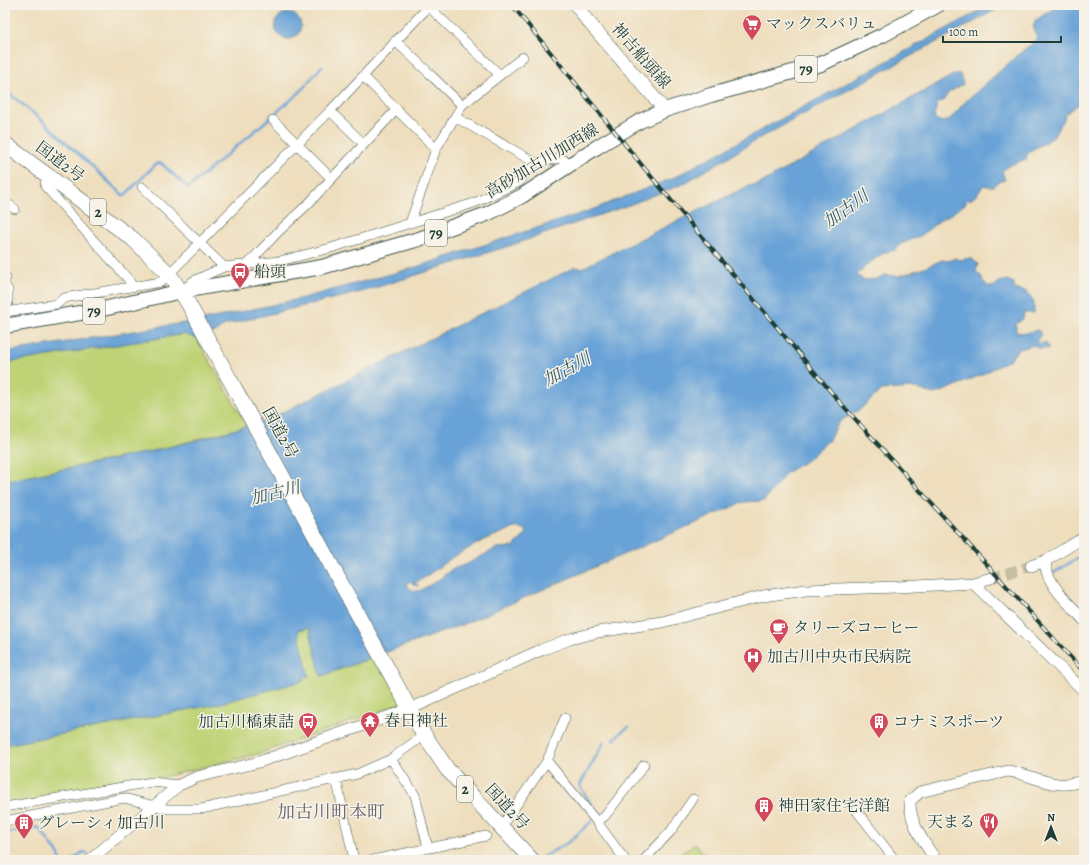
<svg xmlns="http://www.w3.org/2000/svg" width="1089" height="865" viewBox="0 0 1089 865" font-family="Alegreya,'Noto Serif JP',serif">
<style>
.green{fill:#bfd376;stroke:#6f8855}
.water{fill:#68a2d7;stroke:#447086;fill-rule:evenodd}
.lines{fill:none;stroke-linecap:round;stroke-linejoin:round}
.stream{stroke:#68a2d7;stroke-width:2.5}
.tertiary-tunnel{stroke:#c5bea2;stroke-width:11;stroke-dasharray:11 5.5;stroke-linecap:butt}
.minor-casing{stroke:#3e5549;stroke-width:10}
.tertiary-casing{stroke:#3e5549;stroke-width:12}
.secondary-casing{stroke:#3e5549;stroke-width:14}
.primary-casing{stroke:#3e5549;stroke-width:16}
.trunk-casing{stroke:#3e5549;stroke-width:16}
.minor{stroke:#fff;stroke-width:9}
.tertiary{stroke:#fff;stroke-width:11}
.secondary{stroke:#fff;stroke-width:13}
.primary{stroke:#fff;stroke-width:14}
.trunk{stroke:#fff;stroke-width:15}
.rail-casing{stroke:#1f3d34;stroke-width:4}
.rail{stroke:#f7f3e8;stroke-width:2.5;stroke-dasharray:8;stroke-linecap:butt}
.labels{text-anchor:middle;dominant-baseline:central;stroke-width:3;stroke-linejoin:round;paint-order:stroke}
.shield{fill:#f7f3e8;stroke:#60746a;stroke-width:1}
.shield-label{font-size:15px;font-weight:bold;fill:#1f3d34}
.poi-label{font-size:16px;fill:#1f3d34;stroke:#f7f3e8;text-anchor:start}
.street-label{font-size:16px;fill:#1f3d34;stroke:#f7f3e8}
.water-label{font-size:17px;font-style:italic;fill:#355b65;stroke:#f7f3e8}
.quarter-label{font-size:18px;fill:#676370;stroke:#f7f3e8}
</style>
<rect width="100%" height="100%" fill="#f7f3e8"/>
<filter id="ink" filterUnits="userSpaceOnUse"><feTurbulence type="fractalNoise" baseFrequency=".025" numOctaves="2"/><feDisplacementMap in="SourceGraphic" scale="8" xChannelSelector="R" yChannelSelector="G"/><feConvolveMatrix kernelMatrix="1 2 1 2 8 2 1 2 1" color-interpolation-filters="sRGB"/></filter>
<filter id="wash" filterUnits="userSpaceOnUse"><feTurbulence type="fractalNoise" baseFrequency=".012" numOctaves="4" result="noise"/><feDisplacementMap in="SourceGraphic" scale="16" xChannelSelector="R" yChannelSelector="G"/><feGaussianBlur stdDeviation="0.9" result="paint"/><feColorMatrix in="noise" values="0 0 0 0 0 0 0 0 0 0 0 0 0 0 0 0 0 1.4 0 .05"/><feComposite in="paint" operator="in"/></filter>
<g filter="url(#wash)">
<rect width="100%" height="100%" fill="#eedebd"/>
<path class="green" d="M 185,334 L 197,339 L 247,426 L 157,450 L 5,481 L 5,363 Z
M 309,628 L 322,676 L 378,656 L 403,703 L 258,754 L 150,780 L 5,807 L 5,745 L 217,704 L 303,681 L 304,677 L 309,676 L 297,630 Z
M 694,844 L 712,860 L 670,860 Z"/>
<path class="water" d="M 990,5 L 1005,5 L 760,138 L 683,184 L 629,205 L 509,246 L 365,291 L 225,325 L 216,332 L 197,339 L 184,334 L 5,363 L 5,352 L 208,319 L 299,299 L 413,268 L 586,212 L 673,178 Z
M 1059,5 L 1084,5 L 1084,100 L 1065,114 L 1064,120 L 1051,139 L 1028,152 L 1026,159 L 1008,166 L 1002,171 L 1005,180 L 998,182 L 992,187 L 983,185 C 980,192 976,196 970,200 L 967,199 L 965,204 L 947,217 L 944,217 L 922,235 L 899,245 L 894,251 C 885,248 863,268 857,275 L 863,280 L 877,279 L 885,275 L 899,276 L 924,268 L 942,260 L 949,261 L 955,258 L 959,260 L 971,258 L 978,264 L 976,272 L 982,277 L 982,280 L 988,286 L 993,287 L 999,282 L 1007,280 L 1014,283 L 1014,289 L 1027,292 L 1034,303 L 1034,313 L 1024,313 L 1023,319 L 1016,324 L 1016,332 L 1026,333 L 1038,330 L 1041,334 L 1036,342 L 1041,344 L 1045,342 L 1048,346 L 1048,349 L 1039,348 L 1033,345 L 1017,350 L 1011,359 L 983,374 L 944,391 L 933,394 L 915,388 L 882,390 L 859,410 L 840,421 L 829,440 L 806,461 L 786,473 L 764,501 L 744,502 L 464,624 L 321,676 L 309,628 L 298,630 L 309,676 L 304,677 L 303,681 L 217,704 L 5,745 L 5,481 C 94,463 186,448 273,417 L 575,267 L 582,268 L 748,186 L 759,184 L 955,74 L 960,74 L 963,84 L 947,94 L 945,100 L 938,103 L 934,115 L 935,119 L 943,122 L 951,118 L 966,101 L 1027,47 L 1030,46 L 1037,38 L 1033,27 L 1036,20 ZM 514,528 L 521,528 L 526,531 L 526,534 L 513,547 L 497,548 L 465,565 L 452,569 L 437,581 L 419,591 L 412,590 L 406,584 L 410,581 L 414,585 L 419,586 L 414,583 L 421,580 L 453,557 L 486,539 Z
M275 26a13 13 0 1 1 26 0a13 13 0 1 1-26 0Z"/>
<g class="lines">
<path class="stream" d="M 5,90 L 45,123 L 124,196 L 156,164 L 161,163 L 188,188 L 299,93 L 322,66
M 1052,574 L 1084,554
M 614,740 L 621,732 L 629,727
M 595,816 L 596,811 L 580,787 L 581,783 L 604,742
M 5,833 L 38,827 L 57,852 L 61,860
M 543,857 L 569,842 L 592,821
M 73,860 L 83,852 L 87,853"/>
</g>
</g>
<g filter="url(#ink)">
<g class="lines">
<path class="tertiary-tunnel" d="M 991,578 L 1031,566"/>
<g class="minor-casing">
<path id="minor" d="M 429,7 L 500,75
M 395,41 C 419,62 439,84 462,105 L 436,149 L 410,223
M 363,76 L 436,149
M 462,105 L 523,57
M 330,111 L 364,144
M 273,120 L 331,178
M 536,163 L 560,158 L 564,160 L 568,167
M 47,175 L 45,186 L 129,280 L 132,286
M 142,187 L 224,267 L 280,261 L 331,248 L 474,203 L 519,182 L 530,168 L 536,163 L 455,117
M 5,202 L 15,209
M 247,265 L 278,232 L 309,203 L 397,109
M 5,277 L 6,278
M 5,285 L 8,290 L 8,303
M 183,290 L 193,281 L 224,267
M 5,312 L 57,304 L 64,298 L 161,282 L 330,111 L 430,5
M 391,759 L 415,795 L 428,848
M 547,761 L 597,822 L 625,860
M 336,778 L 354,860
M 5,807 L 152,782 L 179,785
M 856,810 L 895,860
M 5,821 L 124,798 L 167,809 L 201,809 L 357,774 L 391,759 L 424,735
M 597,822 L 605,816 L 644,765
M 501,827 L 547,761 L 565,718
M 373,860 L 486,836
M 644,860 L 671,831 L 693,799"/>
</g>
<g class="tertiary-casing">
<path id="tertiary" d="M 1045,561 C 1046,585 1069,603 1084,620
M 1031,566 L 1045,561 L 1084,537
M 973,583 L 1084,691
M 90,860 L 179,785 L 197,777 L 259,762 L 410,709 L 541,650 L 570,639 L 598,632 L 662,622 L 763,596 L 806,590 L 898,587 L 973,583 L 991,578
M 936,860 C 924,843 909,822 910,801 L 920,792 L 1008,771 C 1036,775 1055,792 1084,780"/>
</g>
<g class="secondary-casing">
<path id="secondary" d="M 576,5 L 586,19 L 665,110"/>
</g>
<g class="primary-casing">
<path id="primary" d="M 5,326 L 103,309 L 182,291 L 322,267 L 419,239 L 487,214 L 522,196 L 597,147 L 640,121 L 665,110 L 711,95 L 821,64 L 883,35 L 938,5"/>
</g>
<g class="trunk-casing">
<path id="trunk" d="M 5,144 L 133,239 L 170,275 L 188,303 L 421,730 L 447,769 L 532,860"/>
</g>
<use href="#minor" class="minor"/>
<use href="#tertiary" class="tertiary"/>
<use href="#secondary" class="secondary"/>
<use href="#primary" class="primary"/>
<use href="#trunk" class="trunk"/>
<g class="rail-casing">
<path id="rail" d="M 512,5 L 645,169 L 837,399 L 1084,672"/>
</g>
<use href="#rail" class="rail"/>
</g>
</g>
<defs>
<g id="supermarket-pin" transform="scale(1)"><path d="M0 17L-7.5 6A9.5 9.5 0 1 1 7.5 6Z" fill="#d1495b" stroke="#f7f3e8"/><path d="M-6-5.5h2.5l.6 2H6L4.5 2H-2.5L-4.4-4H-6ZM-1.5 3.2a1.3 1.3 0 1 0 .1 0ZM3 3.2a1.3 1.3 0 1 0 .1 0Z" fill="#fff"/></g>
<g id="bus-pin" transform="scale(1)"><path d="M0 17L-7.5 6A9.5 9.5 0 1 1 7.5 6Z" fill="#d1495b" stroke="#f7f3e8"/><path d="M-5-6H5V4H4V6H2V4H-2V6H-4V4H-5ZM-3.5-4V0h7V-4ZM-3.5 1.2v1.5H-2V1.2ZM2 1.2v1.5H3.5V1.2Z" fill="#fff"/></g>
<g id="cafe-pin" transform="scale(1)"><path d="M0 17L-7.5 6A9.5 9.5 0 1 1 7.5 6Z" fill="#d1495b" stroke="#f7f3e8"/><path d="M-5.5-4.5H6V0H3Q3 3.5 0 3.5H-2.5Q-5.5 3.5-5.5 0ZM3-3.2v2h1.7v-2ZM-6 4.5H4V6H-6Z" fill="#fff"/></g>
<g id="hospital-pin" transform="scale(1)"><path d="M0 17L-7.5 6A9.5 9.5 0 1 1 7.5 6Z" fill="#d1495b" stroke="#f7f3e8"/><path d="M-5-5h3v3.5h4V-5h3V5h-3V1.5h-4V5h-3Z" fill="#fff"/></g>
<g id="temple-pin" transform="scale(1)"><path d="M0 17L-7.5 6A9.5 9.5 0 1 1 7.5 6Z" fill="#d1495b" stroke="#f7f3e8"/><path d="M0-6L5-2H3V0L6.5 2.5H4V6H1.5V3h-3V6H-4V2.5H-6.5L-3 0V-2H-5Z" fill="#fff"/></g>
<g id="building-pin" transform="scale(1)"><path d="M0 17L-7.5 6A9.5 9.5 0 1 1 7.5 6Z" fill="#d1495b" stroke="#f7f3e8"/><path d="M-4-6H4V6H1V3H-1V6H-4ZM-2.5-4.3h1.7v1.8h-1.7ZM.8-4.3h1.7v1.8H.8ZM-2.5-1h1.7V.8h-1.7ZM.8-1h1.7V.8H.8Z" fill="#fff"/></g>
<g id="restaurant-pin" transform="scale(1)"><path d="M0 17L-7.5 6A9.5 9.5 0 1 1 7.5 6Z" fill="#d1495b" stroke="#f7f3e8"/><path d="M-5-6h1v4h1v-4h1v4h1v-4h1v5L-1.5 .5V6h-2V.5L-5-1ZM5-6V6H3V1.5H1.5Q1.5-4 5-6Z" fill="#fff"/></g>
</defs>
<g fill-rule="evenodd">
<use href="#supermarket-pin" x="752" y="24"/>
<use href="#bus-pin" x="240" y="272"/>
<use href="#cafe-pin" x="779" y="628"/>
<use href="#hospital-pin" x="753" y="657"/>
<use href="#temple-pin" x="370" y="721"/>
<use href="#bus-pin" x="308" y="722"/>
<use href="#building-pin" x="879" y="722"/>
<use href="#building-pin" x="764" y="806"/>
<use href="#restaurant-pin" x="989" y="822"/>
<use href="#building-pin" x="24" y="823"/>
</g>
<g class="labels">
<g class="shield">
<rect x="795" y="56" width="22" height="26" rx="3"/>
<rect x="90" y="199" width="16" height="26" rx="3"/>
<rect x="425" y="220" width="22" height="26" rx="3"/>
<rect x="83" y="298" width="22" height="26" rx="3"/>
<rect x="457" y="776" width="16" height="26" rx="3"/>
</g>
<g class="shield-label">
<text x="806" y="69">79</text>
<text x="98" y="212">2</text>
<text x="436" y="233">79</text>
<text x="94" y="311">79</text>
<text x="465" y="789">2</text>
</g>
<g class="poi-label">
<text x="766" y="24">マックスバリュ</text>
<text x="254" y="272">船頭</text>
<text x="793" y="628">タリーズコーヒー</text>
<text x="767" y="657">加古川中央市民病院</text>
<text x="384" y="721">春日神社</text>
<text x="294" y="722" text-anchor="end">加古川橋東詰</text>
<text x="893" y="722">コナミスポーツ</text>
<text x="778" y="806">神田家住宅洋館</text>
<text x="975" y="822" text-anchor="end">天まる</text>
<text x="38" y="823">グレーシィ加古川</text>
</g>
<g class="street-label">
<text transform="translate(641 56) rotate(49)">神吉船頭線</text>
<text transform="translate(542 161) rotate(-31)">高砂加古川加西線</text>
<text transform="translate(60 162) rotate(37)">国道2号</text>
<text transform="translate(280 433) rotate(61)">国道2号</text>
<text transform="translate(507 807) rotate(47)">国道2号</text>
</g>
<g class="water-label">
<text transform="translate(846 209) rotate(-36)">加古川</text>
<text transform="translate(567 369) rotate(-29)">加古川</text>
<text transform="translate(275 493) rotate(-14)">加古川</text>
</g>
<g class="quarter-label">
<text x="331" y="812">加古川町本町</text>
</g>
</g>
<rect width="1089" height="865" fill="none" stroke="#f7f3e8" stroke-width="20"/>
<g transform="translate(1051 827)" stroke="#f7f3e8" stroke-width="3" paint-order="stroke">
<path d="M0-3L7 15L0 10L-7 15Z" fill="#1f3d34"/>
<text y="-6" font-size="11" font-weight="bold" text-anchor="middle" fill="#1f3d34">N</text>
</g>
<path d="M943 36v6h118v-6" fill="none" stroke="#1f3d34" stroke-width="2"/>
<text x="949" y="36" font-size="12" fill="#1f3d34" stroke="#f7f3e8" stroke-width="3" paint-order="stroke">100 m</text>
</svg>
